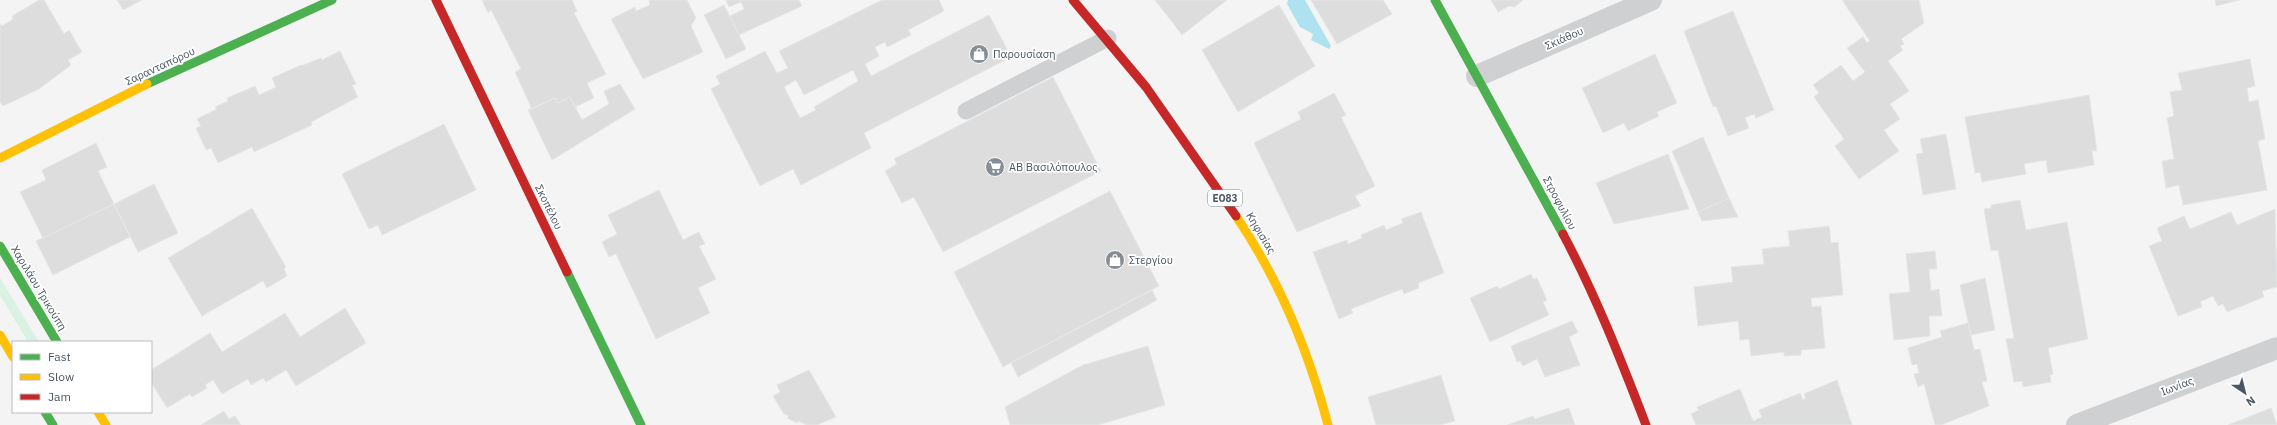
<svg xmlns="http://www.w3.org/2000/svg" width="2277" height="425" viewBox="0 0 2277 425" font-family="'IBM Plex Sans',sans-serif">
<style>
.green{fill:#d9f2e3}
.water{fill:#aee2f0}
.building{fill:#ddddde;stroke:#e5e6e7;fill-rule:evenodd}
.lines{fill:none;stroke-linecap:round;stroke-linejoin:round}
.lane{stroke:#ced0d2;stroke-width:17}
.street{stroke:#ced0d2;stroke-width:22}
.fast{stroke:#4caf50;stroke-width:9}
.slow{stroke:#ffc107;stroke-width:9}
.jam{stroke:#c62828;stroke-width:9}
.labels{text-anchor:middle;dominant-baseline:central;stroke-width:3.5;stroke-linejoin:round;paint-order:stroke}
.shield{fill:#fff;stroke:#808990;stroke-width:1}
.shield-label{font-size:10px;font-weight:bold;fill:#4a5661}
.street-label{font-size:11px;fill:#4a5661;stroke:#fff}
.poi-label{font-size:11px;fill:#4a5661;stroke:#fff;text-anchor:start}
</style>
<rect width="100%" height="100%" fill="#f4f4f4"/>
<path class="green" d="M 0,278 L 39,342 L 28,342 L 0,295 Z"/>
<path class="water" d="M 1288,0 L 1305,0 L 1331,46 L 1329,49 L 1311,40 L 1313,34 L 1300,27 L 1287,4 Z"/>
<path class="building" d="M 39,0 L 44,0 L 64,34 L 69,30 L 82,52 L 68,60 L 71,65 L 39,89 L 3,106 L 0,102 L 0,24 L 2,26 L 13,19 L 12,16 Z
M 117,0 L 142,0 L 123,10 Z
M 482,0 L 572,0 L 577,11 L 574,13 L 606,74 L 587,83 L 594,98 L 575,107 L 570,97 L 558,103 L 555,98 L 532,109 L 515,72 L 521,69 L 491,10 L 488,13 Z
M 649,0 L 687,0 L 696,18 L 691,26 L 703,52 L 643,79 L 611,19 L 635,7 L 636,11 L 650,5 Z
M 726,0 L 799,0 L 802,6 L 739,35 L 730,16 L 744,9 L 741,2 L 729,7 Z
M 882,0 L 939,0 L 944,11 L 908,30 L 911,35 L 887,47 L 885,42 L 875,47 L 879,56 L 865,64 L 871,76 L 989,15 L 1011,57 L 864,133 L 871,148 L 801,185 L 793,169 L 760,186 L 711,89 L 720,84 L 716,76 L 765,51 L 777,73 L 788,68 L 779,51 ZM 853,70 L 858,81 L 814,107 L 816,110 L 800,118 L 784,87 L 796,80 L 804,95 Z
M 1155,0 L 1227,0 L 1182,35 Z
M 1311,0 L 1383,0 L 1392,14 L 1337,44 Z
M 1491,0 L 1523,0 L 1515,7 L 1509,6 L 1498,12 Z
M 1842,0 L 1919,0 L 1924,23 L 1901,39 L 1904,44 L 1900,46 L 1903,50 L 1888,61 L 1909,91 L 1890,104 L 1900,119 L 1884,130 L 1899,151 L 1859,179 L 1835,146 L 1844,139 L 1814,97 L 1819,93 L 1813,85 L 1841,65 L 1853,81 L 1865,72 L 1847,48 L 1863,37 L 1867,43 L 1870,41 Z
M 2215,0 L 2240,0 L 2216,6 Z
M 724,5 L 746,49 L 726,59 L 704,15 Z
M 1279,5 L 1315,66 L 1238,112 L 1202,50 Z
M 1733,11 L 1774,110 L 1756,118 L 1754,114 L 1745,118 L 1749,128 L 1728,136 L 1716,106 L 1713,107 L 1684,31 Z
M 340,51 L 356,84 L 352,85 L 358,97 L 311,122 L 312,125 L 254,152 L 252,147 L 218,163 L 211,148 L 206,150 L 196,128 L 201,126 L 197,119 L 217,109 L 215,107 L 228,101 L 227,98 L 255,86 L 259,95 L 276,87 L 272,78 L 301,65 L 301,66 L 321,58 L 322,60 Z
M 1655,54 L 1677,103 L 1657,112 L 1659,116 L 1628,131 L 1624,123 L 1603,133 L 1582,88 Z
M 2250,59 L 2255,86 L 2247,88 L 2249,102 L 2258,100 L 2265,139 L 2258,141 L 2267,190 L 2183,205 L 2179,185 L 2166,188 L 2162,161 L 2174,159 L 2167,118 L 2174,116 L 2170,92 L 2182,90 L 2178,73 Z
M 1053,77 L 1101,171 L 943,252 L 914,197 L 902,203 L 885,171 L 897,164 L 894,159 Z
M 620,84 L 635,109 L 552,160 L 528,110 L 555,98 L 558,103 L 570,97 L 582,120 L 609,104 L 604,91 Z
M 1334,93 L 1346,115 L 1341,117 L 1375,186 L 1355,196 L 1361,206 L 1297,232 L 1254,143 L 1301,119 L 1298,112 Z
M 2089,95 L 2097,151 L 2092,151 L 2094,165 L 2048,173 L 2046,160 L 2024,164 L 2026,174 L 1982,182 L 1980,172 L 1975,173 L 1965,117 Z
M 444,124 L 476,190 L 382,235 L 378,225 L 369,229 L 342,174 Z
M 1946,134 L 1956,189 L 1923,195 L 1916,154 L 1923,153 L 1920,139 Z
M 1703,137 L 1729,198 L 1698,212 L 1672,151 Z
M 96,143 L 107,167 L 98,171 L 114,204 L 43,238 L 20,192 L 46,180 L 42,170 Z
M 1668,154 L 1689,209 L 1614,224 L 1596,183 Z
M 154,184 L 178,233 L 138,252 L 114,204 Z
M 659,190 L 683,240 L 699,232 L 705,244 L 699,246 L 716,279 L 698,288 L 710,313 L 656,339 L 616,254 L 609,257 L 602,242 L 617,234 L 608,215 Z
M 1110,191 L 1159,286 L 1003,367 L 954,272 Z
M 1729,198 L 1738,217 L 1702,221 L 1698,212 Z
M 2020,200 L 2026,230 L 2067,222 L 2088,339 L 2048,348 L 2053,374 L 2050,375 L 2051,382 L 2023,387 L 2022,381 L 2014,382 L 2006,339 L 2014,338 L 1998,250 L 1991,251 L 1984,209 L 1991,208 L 1991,205 Z
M 114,204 L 130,237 L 53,275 L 36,241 Z
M 252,208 L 286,267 L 284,269 L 287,276 L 267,288 L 263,281 L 202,316 L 168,258 Z
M 2275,209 L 2277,287 L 2262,291 L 2264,297 L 2227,312 L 2223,304 L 2218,306 L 2213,296 L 2200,302 L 2202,307 L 2178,316 L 2149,246 L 2162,241 L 2157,228 L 2184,216 L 2190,229 L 2231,212 L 2237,225 Z
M 1421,212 L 1444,273 L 1418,283 L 1419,288 L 1404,294 L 1402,289 L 1351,309 L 1353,313 L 1339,319 L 1313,252 L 1347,240 L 1348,244 L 1362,238 L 1361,235 L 1384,225 L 1386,230 L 1403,223 L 1401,219 Z
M 1829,226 L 1831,243 L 1838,242 L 1843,295 L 1811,298 L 1812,307 L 1821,306 L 1825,348 L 1801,350 L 1801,355 L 1784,356 L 1784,352 L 1751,356 L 1749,339 L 1740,340 L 1738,321 L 1698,326 L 1694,287 L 1733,282 L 1731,267 L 1764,264 L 1762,249 L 1790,246 L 1788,231 Z
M 1935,251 L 1937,269 L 1929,269 L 1931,291 L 1939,289 L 1942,316 L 1929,316 L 1930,336 L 1894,340 L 1889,294 L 1910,292 L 1906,254 Z
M 1531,274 L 1533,279 L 1537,278 L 1547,300 L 1543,302 L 1549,315 L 1490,342 L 1470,298 L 1497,286 L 1499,289 Z
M 1985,278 L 1995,330 L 1971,335 L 1960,285 Z
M 1152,290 L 1157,300 L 1018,377 L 1011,363 Z
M 345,308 L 366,343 L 296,386 L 286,370 L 266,382 L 263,378 L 251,385 L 248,379 L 222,394 L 213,380 L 205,385 L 207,388 L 192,397 L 190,394 L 167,408 L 151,382 L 151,370 L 210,333 L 222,352 L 285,313 L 300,337 Z
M 1572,321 L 1578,332 L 1569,337 L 1580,365 L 1545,377 L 1537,359 L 1523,366 L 1520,361 L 1517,362 L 1511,346 Z
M 1968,323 L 1974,350 L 1980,349 L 1987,381 L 1982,382 L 1989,406 L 1941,425 L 1935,425 L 1924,384 L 1918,387 L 1914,374 L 1919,373 L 1917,364 L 1912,365 L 1908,348 L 1942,337 L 1940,331 Z
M 1148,346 L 1165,405 L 1098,425 L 1010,425 L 1005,407 L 1083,365 Z
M 809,370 L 836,417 L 817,425 L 807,425 L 798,421 L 797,423 L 787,418 L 789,416 L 784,414 L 773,396 L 780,392 L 777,385 Z
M 1441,375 L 1455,421 L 1440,425 L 1376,425 L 1368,397 Z
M 1837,380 L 1852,425 L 1696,425 L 1691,414 L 1699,410 L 1697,407 L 1740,389 L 1753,421 L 1762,417 L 1759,410 L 1800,393 L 1803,400 L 1806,398 L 1804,394 Z
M 1569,408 L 1575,425 L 1507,425 L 1533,416 L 1535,419 Z
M 2271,408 L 2277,425 L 2228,425 Z
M 224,411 L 229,419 L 235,416 L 241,425 L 201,425 Z"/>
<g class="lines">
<path class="lane" d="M 966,111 L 1108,38"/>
<path class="street" d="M 1477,76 L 1651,0
M 2077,425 L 2277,348"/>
<path class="fast" d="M 1435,0 L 1563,234
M 147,84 L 332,0
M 0,246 L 57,342
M 567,272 L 641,425
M 45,412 L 53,425"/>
<path class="slow" d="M 0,158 L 147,84
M 1236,216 C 1280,281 1308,349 1328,425
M 0,335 L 13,357
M 98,412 L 106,425"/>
<path class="jam" d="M 436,0 L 567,272
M 1073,0 L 1146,87 L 1236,216
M 1563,234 C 1596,296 1621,360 1646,425"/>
</g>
<defs>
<g id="shop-disc" transform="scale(1)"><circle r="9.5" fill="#868d94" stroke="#fff"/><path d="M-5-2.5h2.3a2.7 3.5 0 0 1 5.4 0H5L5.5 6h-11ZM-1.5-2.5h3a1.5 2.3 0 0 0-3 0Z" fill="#fff"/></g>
<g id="supermarket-disc" transform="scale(1)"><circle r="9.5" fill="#868d94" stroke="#fff"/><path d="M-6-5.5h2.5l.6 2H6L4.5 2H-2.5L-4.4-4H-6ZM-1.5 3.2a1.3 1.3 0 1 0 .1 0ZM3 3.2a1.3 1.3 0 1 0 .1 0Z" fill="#fff"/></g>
</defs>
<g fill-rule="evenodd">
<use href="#shop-disc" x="979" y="54"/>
<use href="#supermarket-disc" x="995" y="167"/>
<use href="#shop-disc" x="1115" y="260"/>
</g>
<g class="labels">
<rect class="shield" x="1208" y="190" width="34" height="16" rx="3"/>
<g class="shield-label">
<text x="1225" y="198">ΕΟ83</text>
</g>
<g class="street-label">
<text transform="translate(1564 38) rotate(-24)">Σκιάθου</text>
<text transform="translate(160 66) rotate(-25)">Σαρανταπόρου</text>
<text transform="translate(1560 203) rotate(62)">Στροφυλίου</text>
<text transform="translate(549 207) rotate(64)">Σκοπέλου</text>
<text transform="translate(1261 233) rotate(59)">Κηφισίας</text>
<text transform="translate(39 288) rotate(59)">Χαριλάου Τρικούπη</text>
<text transform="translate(2177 386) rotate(-21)">Ιωνίας</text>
</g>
<g class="poi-label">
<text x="993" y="54">Παρουσίαση</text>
<text x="1009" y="167">ΑΒ Βασιλόπουλος</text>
<text x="1129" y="260">Στεργίου</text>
</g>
</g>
<rect x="12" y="341" width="140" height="72" fill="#ffffff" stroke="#b7bbc0"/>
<rect x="20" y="354" width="20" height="6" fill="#4caf50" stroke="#b7bbc0"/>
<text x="48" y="361" font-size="12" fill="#4a5661">Fast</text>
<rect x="20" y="374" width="20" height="6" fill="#ffc107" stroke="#b7bbc0"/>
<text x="48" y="381" font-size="12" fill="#4a5661">Slow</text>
<rect x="20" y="394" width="20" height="6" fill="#c62828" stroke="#b7bbc0"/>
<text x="48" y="401" font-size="12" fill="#4a5661">Jam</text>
<g transform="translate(2245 393) rotate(145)" stroke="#ffffff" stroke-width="3" paint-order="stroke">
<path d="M0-3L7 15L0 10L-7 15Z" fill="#4a5661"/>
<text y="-6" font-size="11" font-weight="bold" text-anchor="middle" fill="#4a5661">N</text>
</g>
</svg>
